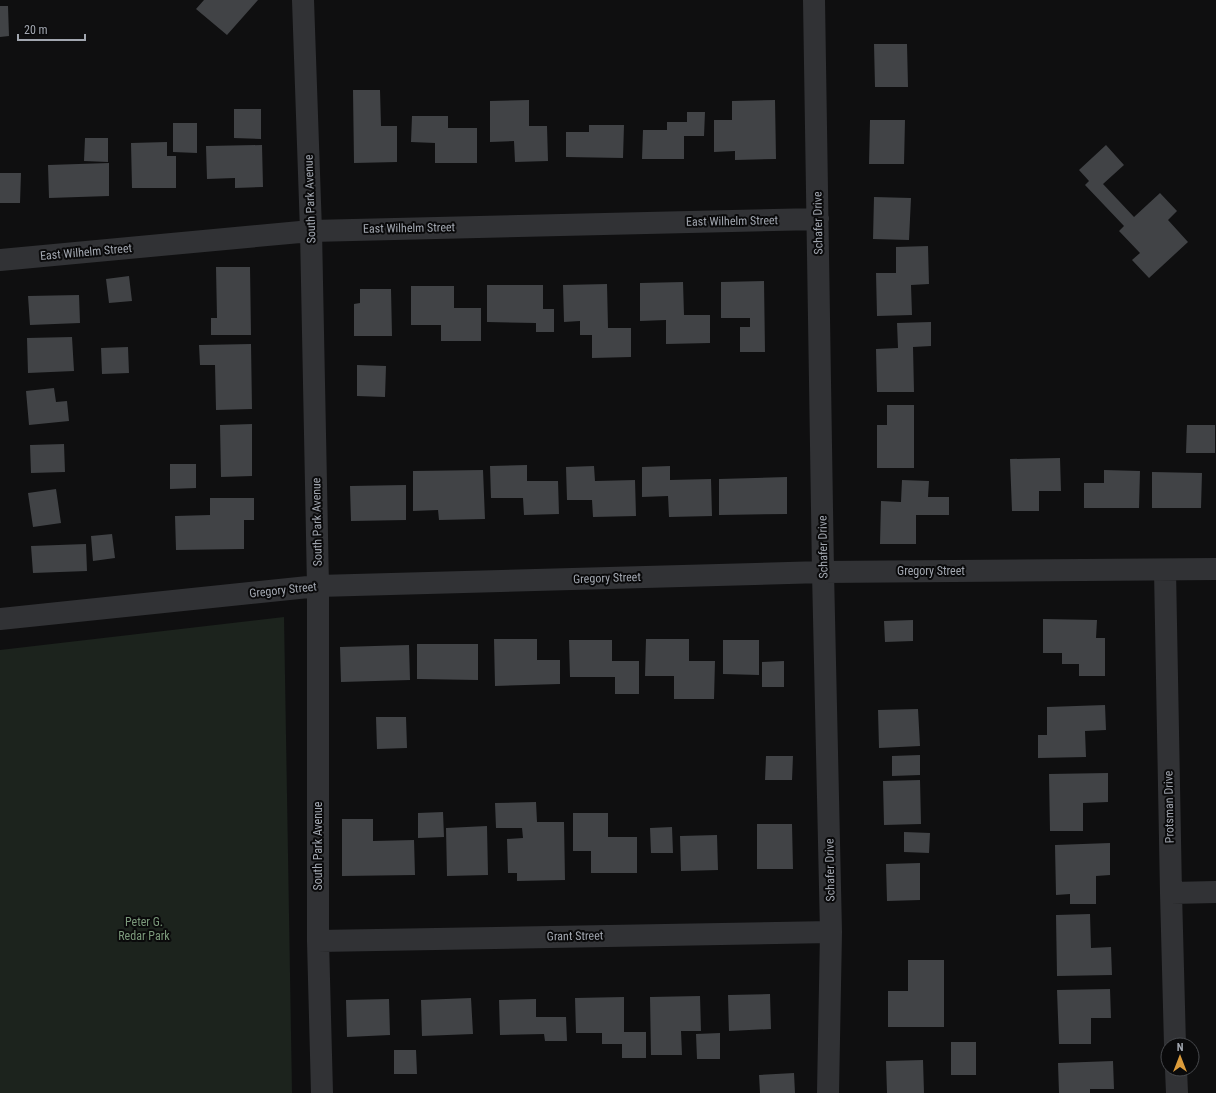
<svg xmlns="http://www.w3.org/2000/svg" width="1216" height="1093" viewBox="0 0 1216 1093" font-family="'Roboto Condensed',sans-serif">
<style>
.green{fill:#1c231d}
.building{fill:#414346}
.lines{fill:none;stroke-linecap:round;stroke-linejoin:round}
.minor{stroke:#313235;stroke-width:22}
.labels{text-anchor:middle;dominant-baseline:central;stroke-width:4;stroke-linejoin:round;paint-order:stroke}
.street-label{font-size:12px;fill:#a2a7b0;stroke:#0a0a0b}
.park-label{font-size:12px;fill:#7b997b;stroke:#0a0a0b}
</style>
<rect width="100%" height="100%" fill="#0f0f10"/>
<path class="green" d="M 284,617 L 292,1093 L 0,1093 L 0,650 Z"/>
<path class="building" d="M 204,0 L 258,0 L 227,35 L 196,9 Z
M 0,6 L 8,6 L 9,36 L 0,37 Z
M 874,44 L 907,44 L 908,87 L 875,87 Z
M 353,90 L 380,90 L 381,126 L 397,126 L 397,162 L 354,163 Z
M 529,100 L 529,126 L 547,126 L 548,161 L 515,162 L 514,141 L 490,142 L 490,101 Z
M 775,100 L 776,159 L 735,160 L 735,151 L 714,152 L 714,120 L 732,120 L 732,101 Z
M 234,109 L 261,109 L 261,139 L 234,138 Z
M 687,112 L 705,112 L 704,136 L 684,136 L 684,159 L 642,159 L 643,130 L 667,130 L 667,122 L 687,122 Z
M 412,116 L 448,116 L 448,128 L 477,128 L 477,163 L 435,163 L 435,143 L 411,142 Z
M 870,120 L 905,120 L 904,164 L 869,164 Z
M 173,123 L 197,123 L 197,153 L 173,152 Z
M 589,125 L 624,125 L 623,158 L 566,157 L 566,132 L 589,132 Z
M 85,138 L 108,138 L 108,162 L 84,161 Z
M 167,142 L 167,156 L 176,156 L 176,188 L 132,188 L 131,143 Z
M 262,145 L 263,187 L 235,188 L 235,178 L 207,179 L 206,146 Z
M 1106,145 L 1124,165 L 1103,184 L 1134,217 L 1160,193 L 1177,211 L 1168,220 L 1188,242 L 1149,278 L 1132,260 L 1140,253 L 1119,231 L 1124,226 L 1085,185 L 1089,181 L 1079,170 Z
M 109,163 L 109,196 L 49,198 L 48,165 Z
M 0,173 L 21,173 L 20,203 L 0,203 Z
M 874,197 L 911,198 L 909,240 L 873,239 Z
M 928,246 L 929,284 L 911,285 L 912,315 L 877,316 L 876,273 L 896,273 L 896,247 Z
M 216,267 L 250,267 L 251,335 L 211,335 L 211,318 L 217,318 Z
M 129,276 L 132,301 L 109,303 L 106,279 Z
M 764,281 L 765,352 L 740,352 L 740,327 L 750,327 L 750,318 L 721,318 L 721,282 Z
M 683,282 L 684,315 L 710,315 L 710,343 L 666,344 L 666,320 L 640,321 L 640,283 Z
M 607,284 L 608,328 L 631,328 L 631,357 L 592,358 L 592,335 L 580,335 L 580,321 L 564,322 L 563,285 Z
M 487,285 L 543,285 L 543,309 L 554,309 L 554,332 L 536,332 L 536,323 L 487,322 Z
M 411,286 L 454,286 L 454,308 L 481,308 L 481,341 L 441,341 L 441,325 L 411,325 Z
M 360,289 L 391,289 L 392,336 L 354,336 L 354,304 L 360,303 Z
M 79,295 L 80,323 L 30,325 L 28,296 Z
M 931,322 L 931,346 L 913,347 L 914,392 L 877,392 L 876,349 L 898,348 L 897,323 Z
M 72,337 L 74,371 L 28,373 L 27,338 Z
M 251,344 L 252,409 L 216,410 L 215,365 L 200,365 L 199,345 Z
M 128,347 L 129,373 L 102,374 L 101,348 Z
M 357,365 L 386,366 L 385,397 L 357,396 Z
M 54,388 L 56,402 L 67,401 L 69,421 L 29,425 L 26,391 Z
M 887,405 L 914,405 L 914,468 L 877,468 L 877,425 L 887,425 Z
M 252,424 L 252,476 L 221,477 L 220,425 Z
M 1187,425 L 1215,425 L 1215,453 L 1186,453 Z
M 64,444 L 65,472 L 31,473 L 30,445 Z
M 1060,458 L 1061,491 L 1039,491 L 1039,511 L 1012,511 L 1010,459 Z
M 170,464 L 196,464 L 196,488 L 170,489 Z
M 527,465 L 527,481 L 558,481 L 559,514 L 524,515 L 523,498 L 491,498 L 490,466 Z
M 594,466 L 595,481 L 635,480 L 636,516 L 593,517 L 592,500 L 567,500 L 566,467 Z
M 670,466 L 670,480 L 711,479 L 712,516 L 669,517 L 668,496 L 642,497 L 642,467 Z
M 483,470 L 485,519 L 439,520 L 438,510 L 413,511 L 413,471 Z
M 1104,470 L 1140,471 L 1139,508 L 1084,508 L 1084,483 L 1104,483 Z
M 1152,472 L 1202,473 L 1201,508 L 1152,508 Z
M 787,477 L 787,514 L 719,515 L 719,479 Z
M 902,480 L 929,481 L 928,497 L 949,497 L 949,515 L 916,515 L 916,544 L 880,544 L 881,501 L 901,502 Z
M 406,485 L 406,520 L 351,521 L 350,486 Z
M 56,489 L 61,523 L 33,527 L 28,493 Z
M 210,498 L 254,498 L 254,520 L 244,520 L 244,549 L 176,550 L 175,516 L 210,515 Z
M 112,534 L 115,558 L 93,561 L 91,536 Z
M 86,544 L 87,571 L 33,573 L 31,546 Z
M 1043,619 L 1097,620 L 1096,638 L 1105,638 L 1105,676 L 1079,676 L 1079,664 L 1062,664 L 1062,653 L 1043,653 Z
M 913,620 L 913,641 L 885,642 L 884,621 Z
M 494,639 L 537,639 L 537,660 L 560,660 L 560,684 L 495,686 Z
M 646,639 L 689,639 L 689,661 L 715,661 L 714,699 L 674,699 L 674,676 L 645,676 Z
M 569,640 L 612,640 L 612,661 L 639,661 L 639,694 L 615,694 L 615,677 L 570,677 Z
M 723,640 L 759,640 L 759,675 L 723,674 Z
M 417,644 L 478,644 L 478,680 L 417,679 Z
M 409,645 L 410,680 L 341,682 L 340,647 Z
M 784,661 L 784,687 L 762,687 L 762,662 Z
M 1105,705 L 1106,730 L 1085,731 L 1086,757 L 1038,758 L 1038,735 L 1047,735 L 1047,707 Z
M 918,709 L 920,746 L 879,748 L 878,710 Z
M 376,717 L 406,717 L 407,748 L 377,749 Z
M 920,755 L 920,775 L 892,776 L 892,756 Z
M 766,756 L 793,756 L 792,780 L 765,780 Z
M 1108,773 L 1108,802 L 1083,803 L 1083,831 L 1050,831 L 1049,774 Z
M 920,780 L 921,824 L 884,825 L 883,781 Z
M 536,802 L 537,822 L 564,822 L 565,880 L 517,881 L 517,873 L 508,873 L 507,839 L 523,838 L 522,828 L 496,828 L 495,803 Z
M 443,812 L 444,837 L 418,838 L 418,813 Z
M 573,813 L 608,813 L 608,837 L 637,837 L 637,873 L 591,873 L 591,851 L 573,851 Z
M 342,819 L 373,819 L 373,841 L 414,840 L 415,875 L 342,876 Z
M 757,824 L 792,824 L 793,869 L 757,869 Z
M 487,826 L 488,875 L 447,876 L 446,828 Z
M 672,827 L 673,853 L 651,853 L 650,828 Z
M 904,832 L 930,833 L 929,853 L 904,852 Z
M 717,835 L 718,870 L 681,871 L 680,836 Z
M 1110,843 L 1110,875 L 1096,876 L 1096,904 L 1070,904 L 1070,894 L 1056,895 L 1055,845 Z
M 920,863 L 920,900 L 887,901 L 886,864 Z
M 1090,914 L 1091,948 L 1111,947 L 1112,975 L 1057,976 L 1056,915 Z
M 908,960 L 944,960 L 944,1027 L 888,1027 L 888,991 L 908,991 Z
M 1110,989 L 1111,1018 L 1091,1018 L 1091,1044 L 1059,1044 L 1057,990 Z
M 770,994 L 771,1029 L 729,1031 L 728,995 Z
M 700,996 L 701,1031 L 681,1031 L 682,1055 L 651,1055 L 650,997 Z
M 624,997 L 624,1032 L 646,1032 L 646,1058 L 622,1058 L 622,1044 L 602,1044 L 602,1033 L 576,1033 L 575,998 Z
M 471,998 L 473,1034 L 422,1036 L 421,1000 Z
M 389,999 L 390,1035 L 347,1037 L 346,1000 Z
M 536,999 L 536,1017 L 566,1017 L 567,1041 L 545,1041 L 544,1034 L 500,1035 L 499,1000 Z
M 720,1033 L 720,1059 L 697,1059 L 696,1034 Z
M 951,1042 L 976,1042 L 976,1075 L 951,1075 Z
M 394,1050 L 416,1050 L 417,1074 L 394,1074 Z
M 923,1060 L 924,1093 L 887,1093 L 886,1061 Z
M 1113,1061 L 1114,1089 L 1090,1089 L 1090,1093 L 1059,1093 L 1058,1063 Z
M 794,1073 L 795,1093 L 760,1093 L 759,1075 Z"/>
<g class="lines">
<path class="minor" d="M 303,0 L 311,231 L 318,586 L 318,941 L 322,1093
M 814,0 L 823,572 L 831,932 L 828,1093
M 0,260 L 311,231 L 818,219
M 1165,570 L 1171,893 L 1175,1045
M 0,619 L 318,586 L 823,572 L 1216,569
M 1171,893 L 1216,892
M 318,941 L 831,932
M 1176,1069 L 1177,1093"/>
</g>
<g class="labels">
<g class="street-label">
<text transform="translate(310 199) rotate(-92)">South Park Avenue</text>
<text transform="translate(732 221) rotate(-1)">East Wilhelm Street</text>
<text transform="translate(818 223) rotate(-91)">Schafer Drive</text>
<text transform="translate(409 228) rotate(-1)">East Wilhelm Street</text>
<text transform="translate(86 252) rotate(-5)">East Wilhelm Street</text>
<text transform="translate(317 522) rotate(-91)">South Park Avenue</text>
<text transform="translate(823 547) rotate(-91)">Schafer Drive</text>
<text x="931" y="571">Gregory Street</text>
<text transform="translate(607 578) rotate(-2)">Gregory Street</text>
<text transform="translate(283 590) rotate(-6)">Gregory Street</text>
<text transform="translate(1169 807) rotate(-91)">Protsman Drive</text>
<text transform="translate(318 846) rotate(-90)">South Park Avenue</text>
<text transform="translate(830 870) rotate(-91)">Schafer Drive</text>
<text transform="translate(575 936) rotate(-1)">Grant Street</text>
</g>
<g class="park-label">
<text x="144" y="922">Peter G.<tspan x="144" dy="14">Redar Park</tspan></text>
</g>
</g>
<g transform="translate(1180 1057)"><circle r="19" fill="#0a0a0b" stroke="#47494d"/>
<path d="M0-3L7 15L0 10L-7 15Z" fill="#dc9c3b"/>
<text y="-6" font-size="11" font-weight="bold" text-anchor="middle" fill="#a2a7b0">N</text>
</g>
<path d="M18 34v6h67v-6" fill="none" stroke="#a2a7b0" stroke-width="2"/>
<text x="24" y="34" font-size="12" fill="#a2a7b0" stroke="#0a0a0b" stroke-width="3" paint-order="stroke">20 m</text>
</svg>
